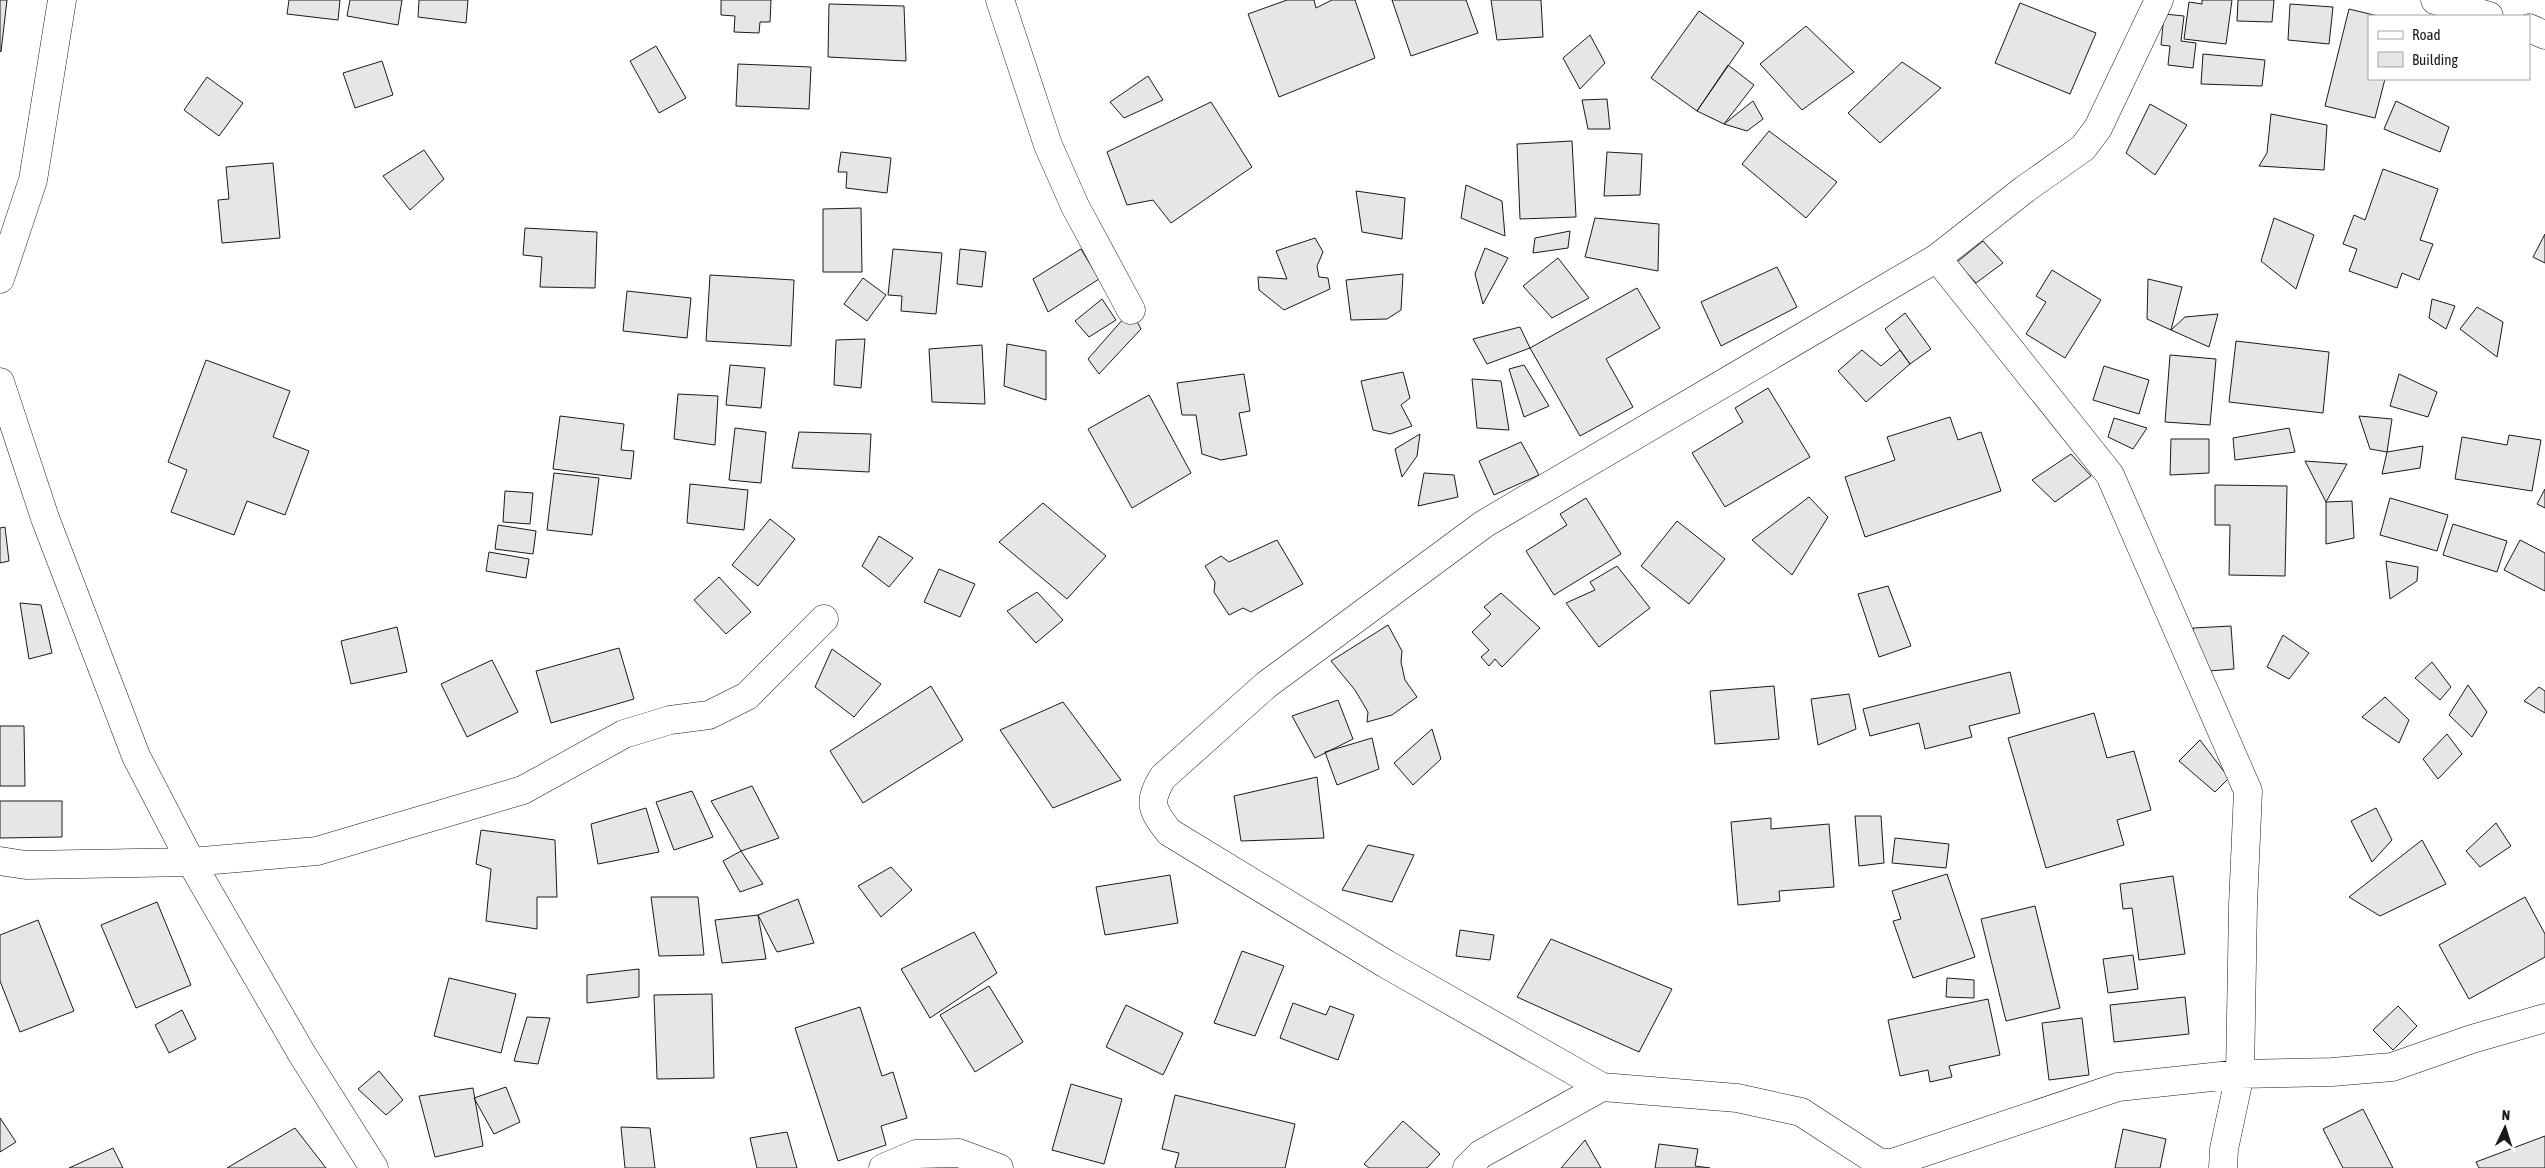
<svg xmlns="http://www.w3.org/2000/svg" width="2545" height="1168" viewBox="0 0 2545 1168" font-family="'Asap Condensed',sans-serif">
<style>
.building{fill:#e6e6e6;stroke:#1a1a1a}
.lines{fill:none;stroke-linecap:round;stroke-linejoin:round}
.minor-casing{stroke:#1a1a1a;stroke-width:29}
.minor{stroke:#fff;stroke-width:28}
</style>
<rect width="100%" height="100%" fill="#fff"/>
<path class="building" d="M 0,0 L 7,0 L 1,52 L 0,51 Z
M 289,0 L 340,0 L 338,20 L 287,14 Z
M 350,0 L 402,0 L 398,25 L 347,16 Z
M 419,0 L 468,0 L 466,23 L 418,17 Z
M 721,0 L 771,0 L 770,22 L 760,22 L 759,33 L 734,32 L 735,16 L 721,15 Z
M 1287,0 L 1314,0 L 1316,8 L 1332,0 L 1355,0 L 1375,58 L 1279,97 L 1248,14 Z
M 1392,0 L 1466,0 L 1478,33 L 1411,56 Z
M 1491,0 L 1541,0 L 1543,37 L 1497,40 Z
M 2202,0 L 2232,0 L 2226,44 L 2184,39 L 2189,2 L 2202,4 Z
M 2238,0 L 2274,0 L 2272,22 L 2237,21 Z
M 2020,3 L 2096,33 L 2070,94 L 1995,63 Z
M 829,4 L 904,6 L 906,61 L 828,57 Z
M 2290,4 L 2333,7 L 2329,44 L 2288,40 Z
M 2349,9 L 2378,16 L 2369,16 L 2369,79 L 2385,79 L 2375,118 L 2325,106 Z
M 1699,11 L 1744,43 L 1697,111 L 1651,78 Z
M 2164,14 L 2184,16 L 2181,41 L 2196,43 L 2193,68 L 2168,65 L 2170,46 L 2161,45 Z
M 1806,26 L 1854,72 L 1802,110 L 1760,64 Z
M 1590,35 L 1605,63 L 1580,89 L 1563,58 Z
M 656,46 L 686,98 L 659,113 L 630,61 Z
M 2203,54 L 2265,60 L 2262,86 L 2201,84 Z
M 382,61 L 393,95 L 355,108 L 343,73 Z
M 1902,62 L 1941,88 L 1880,143 L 1848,113 Z
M 738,64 L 811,67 L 809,109 L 736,106 Z
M 1728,65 L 1754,85 L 1724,124 L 1697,111 Z
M 1148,76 L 1163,100 L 1124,118 L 1110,102 Z
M 207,77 L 243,103 L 219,136 L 184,110 Z
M 1607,99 L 1610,129 L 1588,129 L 1582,100 Z
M 1753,101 L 1763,119 L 1747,131 L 1724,124 Z
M 2396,101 L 2449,127 L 2440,152 L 2384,129 Z
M 1211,102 L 1252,167 L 1171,223 L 1153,200 L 1127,205 L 1107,152 Z
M 2150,104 L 2187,125 L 2155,175 L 2126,153 Z
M 2271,114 L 2327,125 L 2324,170 L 2259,166 L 2267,153 Z
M 1769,131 L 1837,182 L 1806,218 L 1742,164 Z
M 1572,141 L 1576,217 L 1520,219 L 1517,144 Z
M 424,150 L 444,179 L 410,210 L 383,176 Z
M 841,152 L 891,158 L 887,193 L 846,188 L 847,172 L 838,172 Z
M 1607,152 L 1642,154 L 1640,195 L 1604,196 Z
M 273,163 L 280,238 L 222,243 L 218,200 L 229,199 L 226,167 Z
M 2383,169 L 2438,189 L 2420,240 L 2433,244 L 2419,280 L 2402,273 L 2397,288 L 2349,271 L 2357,249 L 2343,244 L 2354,215 L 2365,220 Z
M 1466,185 L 1502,201 L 1505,236 L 1461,218 Z
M 1356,191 L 1405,198 L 1402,239 L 1362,232 Z
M 861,208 L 862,272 L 823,272 L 823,209 Z
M 1595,218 L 1659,224 L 1658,271 L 1585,257 Z
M 2274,218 L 2314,235 L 2296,289 L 2261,261 Z
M 525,228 L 597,232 L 595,288 L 540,287 L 542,257 L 523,255 Z
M 1570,231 L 1568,248 L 1533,253 L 1535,238 Z
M 2545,234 L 2545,263 L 2533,257 Z
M 1315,238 L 1323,252 L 1317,266 L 1319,277 L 1328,278 L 1330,289 L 1284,310 L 1259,290 L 1258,277 L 1287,279 L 1276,251 Z
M 1983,241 L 2003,263 L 1976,283 L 1957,262 Z
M 1485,248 L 1508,258 L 1483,304 L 1475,274 Z
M 893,249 L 942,253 L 936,314 L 901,311 L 902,296 L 888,295 Z
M 960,249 L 986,252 L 982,287 L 957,284 Z
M 1081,249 L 1099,279 L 1048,312 L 1033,279 Z
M 1558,258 L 1589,298 L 1552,318 L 1523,286 Z
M 1777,267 L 1797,307 L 1721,346 L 1701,302 Z
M 2052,270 L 2101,300 L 2065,358 L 2026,334 L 2046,302 L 2036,296 Z
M 1403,274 L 1401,310 L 1387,319 L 1351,320 L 1346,280 Z
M 710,275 L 794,280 L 791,346 L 706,341 Z
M 863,278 L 886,295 L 867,321 L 844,304 Z
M 2148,279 L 2182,287 L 2171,330 L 2147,319 Z
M 1637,288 L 1660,328 L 1606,359 L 1633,407 L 1580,436 L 1530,348 Z
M 627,291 L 691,298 L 687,338 L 623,331 Z
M 1102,299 L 1116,320 L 1089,337 L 1075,321 Z
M 2432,299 L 2455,306 L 2446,329 L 2429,318 Z
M 2477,307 L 2503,322 L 2497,357 L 2460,329 Z
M 1131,310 L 1141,329 L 1099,374 L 1088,359 Z
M 1905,313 L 1931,349 L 1910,364 L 1885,329 Z
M 2218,314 L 2209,347 L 2171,330 L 2185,317 Z
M 1520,327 L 1530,348 L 1487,364 L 1473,339 Z
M 865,339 L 861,388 L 834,385 L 836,340 Z
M 2236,341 L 2329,352 L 2323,413 L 2229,402 Z
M 1007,344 L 1046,351 L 1046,400 L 1004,386 Z
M 982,345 L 985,404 L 932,402 L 929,349 Z
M 1862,350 L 1881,366 L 1900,350 L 1910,364 L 1866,402 L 1838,371 Z
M 2170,355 L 2216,359 L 2210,425 L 2165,422 Z
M 206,360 L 290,391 L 273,437 L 309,451 L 285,515 L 247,501 L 234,535 L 171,512 L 187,470 L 168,462 Z
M 730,365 L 765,368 L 761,408 L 726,405 Z
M 1524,365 L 1549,406 L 1524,417 L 1509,369 Z
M 2104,366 L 2149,380 L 2139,414 L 2093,400 Z
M 1403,372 L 1410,398 L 1401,405 L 1412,426 L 1390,434 L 1373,430 L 1361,381 Z
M 1244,374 L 1250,411 L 1239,413 L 1247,455 L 1221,460 L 1202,454 L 1196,415 L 1182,415 L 1177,383 Z
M 2399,374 L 2437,392 L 2428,417 L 2390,406 Z
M 1472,379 L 1501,381 L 1509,430 L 1477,428 Z
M 1768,388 L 1810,457 L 1725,507 L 1692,453 L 1743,422 L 1735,408 Z
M 678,394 L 718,396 L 715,445 L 674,439 Z
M 1149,395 L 1191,473 L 1132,508 L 1088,429 Z
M 560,416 L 624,424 L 621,450 L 634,451 L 631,479 L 553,469 Z
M 2359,416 L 2392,419 L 2387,452 L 2370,449 Z
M 1950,417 L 1958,440 L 1981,432 L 2001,491 L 1865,537 L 1845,477 L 1895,460 L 1887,437 Z
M 2114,418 L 2147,428 L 2133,449 L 2108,437 Z
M 735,428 L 766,432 L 761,483 L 729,480 Z
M 2289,428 L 2295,452 L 2235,460 L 2233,438 Z
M 799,432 L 871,434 L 869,472 L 792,468 Z
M 1420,434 L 1417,456 L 1402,477 L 1395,449 Z
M 2509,435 L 2541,440 L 2532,491 L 2455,479 L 2462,437 L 2507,445 Z
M 2171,439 L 2209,439 L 2209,473 L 2170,475 Z
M 1521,442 L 1539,475 L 1494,495 L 1479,461 Z
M 2423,446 L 2420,468 L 2382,474 L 2387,452 Z
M 2071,454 L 2091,476 L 2055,502 L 2032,480 Z
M 2305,461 L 2347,464 L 2326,502 Z
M 554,473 L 599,478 L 592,535 L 547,530 Z
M 1424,473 L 1454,475 L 1458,497 L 1418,506 Z
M 690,484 L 748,490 L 744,530 L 687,523 Z
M 2215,485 L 2287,486 L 2285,576 L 2229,575 L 2230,525 L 2215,525 Z
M 2545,489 L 2545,508 L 2537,504 Z
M 505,491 L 533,493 L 530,524 L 503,522 Z
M 1809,497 L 1828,517 L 1792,575 L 1752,540 Z
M 1586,498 L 1621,554 L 1554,595 L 1526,551 L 1567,525 L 1560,514 Z
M 2390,498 L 2448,515 L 2437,551 L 2380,535 Z
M 2352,501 L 2354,538 L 2326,544 L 2326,502 Z
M 1043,503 L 1106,556 L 1067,599 L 999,542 Z
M 770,519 L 795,539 L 758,586 L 732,565 Z
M 1677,521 L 1725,559 L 1689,604 L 1641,566 Z
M 2453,524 L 2507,541 L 2497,572 L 2443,555 Z
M 498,525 L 536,531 L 533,554 L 495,549 Z
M 5,527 L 9,561 L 0,563 L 0,528 Z
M 879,536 L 913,558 L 889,587 L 862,566 Z
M 1277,540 L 1303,584 L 1251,612 L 1243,608 L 1229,615 L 1214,592 L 1215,582 L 1205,566 L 1221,556 L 1229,562 Z
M 2520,540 L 2545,553 L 2545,591 L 2504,570 Z
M 489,552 L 529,559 L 526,578 L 486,571 Z
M 2386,561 L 2418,567 L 2417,581 L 2390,599 Z
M 1617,566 L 1650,608 L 1599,647 L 1566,603 L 1595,590 L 1590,582 Z
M 939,569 L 975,584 L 960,617 L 924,602 Z
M 719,577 L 751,612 L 726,634 L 694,600 Z
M 1888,586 L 1911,646 L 1879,657 L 1858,594 Z
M 1037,592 L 1063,620 L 1036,643 L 1007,611 Z
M 1501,593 L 1540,628 L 1502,667 L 1495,659 L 1489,666 L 1481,657 L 1489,650 L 1472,632 L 1491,614 L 1484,607 Z
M 20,603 L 41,605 L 52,653 L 29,659 Z
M 1388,625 L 1402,651 L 1401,662 L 1405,680 L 1417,697 L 1392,715 L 1367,722 L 1368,712 L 1355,690 L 1331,661 Z
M 2231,626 L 2234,669 L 2197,672 L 2193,628 Z
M 397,627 L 407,672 L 351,684 L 341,641 Z
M 2283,635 L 2309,653 L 2289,679 L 2267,667 Z
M 619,648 L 634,699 L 551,723 L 536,671 Z
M 832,649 L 881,684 L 854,717 L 815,687 Z
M 492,660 L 518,712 L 467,737 L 441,684 Z
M 2432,662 L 2451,687 L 2440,700 L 2415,678 Z
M 2010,672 L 2020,713 L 1969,726 L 1972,737 L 1925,749 L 1919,723 L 1870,736 L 1863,709 Z
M 2468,685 L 2487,712 L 2472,737 L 2449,715 Z
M 931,686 L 963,740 L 863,803 L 830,751 Z
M 1774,686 L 1779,739 L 1715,744 L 1710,691 Z
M 2539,687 L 2545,691 L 2545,713 L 2524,701 Z
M 1849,694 L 1856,729 L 1818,745 L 1811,699 Z
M 2385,697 L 2409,720 L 2399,743 L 2362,717 Z
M 1338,700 L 1353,739 L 1315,758 L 1292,716 Z
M 1063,702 L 1121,780 L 1053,808 L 1000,730 Z
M 2094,713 L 2107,758 L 2134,751 L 2151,810 L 2117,820 L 2124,845 L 2046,868 L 2008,738 Z
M 0,726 L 24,726 L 25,786 L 0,786 Z
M 1432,729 L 1441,759 L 1413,785 L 1394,763 Z
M 2447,734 L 2462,754 L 2438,779 L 2423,759 Z
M 1372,738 L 1379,769 L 1337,785 L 1325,752 Z
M 2200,740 L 2229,778 L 2215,792 L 2179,761 Z
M 1317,777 L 1324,838 L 1241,841 L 1234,796 Z
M 752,786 L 779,838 L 741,851 L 711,801 Z
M 692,791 L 713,837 L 674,850 L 656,802 Z
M 0,801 L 62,801 L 62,837 L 0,838 Z
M 646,808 L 659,852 L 598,864 L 591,824 Z
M 2376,808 L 2392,840 L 2372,862 L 2351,821 Z
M 1855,816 L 1881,816 L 1884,863 L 1859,866 Z
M 1771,818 L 1771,829 L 1829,824 L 1834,887 L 1779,891 L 1780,901 L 1738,905 L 1731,822 Z
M 2496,823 L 2511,846 L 2480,867 L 2466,851 Z
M 481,830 L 555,840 L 557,897 L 537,897 L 537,929 L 486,921 L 491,869 L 476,864 Z
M 1895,838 L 1949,844 L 1946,868 L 1892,863 Z
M 2422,840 L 2446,884 L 2380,916 L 2349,897 Z
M 1368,845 L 1414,855 L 1392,902 L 1342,890 Z
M 741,851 L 763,884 L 740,892 L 723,861 Z
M 891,867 L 912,890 L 881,917 L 858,886 Z
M 1947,874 L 1975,957 L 1913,978 L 1893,921 L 1901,919 L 1892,891 Z
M 1170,875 L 1178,923 L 1105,935 L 1096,887 Z
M 2173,876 L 2185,954 L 2139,960 L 2132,908 L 2123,909 L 2120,884 Z
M 651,897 L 698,897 L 704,955 L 659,956 Z
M 2525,897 L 2545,934 L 2545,957 L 2469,999 L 2439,945 Z
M 798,899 L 814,943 L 777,952 L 758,915 Z
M 157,902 L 191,985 L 136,1008 L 101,925 Z
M 2035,906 L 2060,1008 L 2006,1021 L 1981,919 Z
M 758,915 L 766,959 L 722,963 L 715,920 Z
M 38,920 L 74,1011 L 20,1032 L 0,981 L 0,935 Z
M 1460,930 L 1494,935 L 1490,960 L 1456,956 Z
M 974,932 L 997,973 L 930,1018 L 901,969 Z
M 1551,939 L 1672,989 L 1639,1052 L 1517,997 Z
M 1242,951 L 1284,966 L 1255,1036 L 1214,1023 Z
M 2133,955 L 2138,989 L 2108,993 L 2103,959 Z
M 639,969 L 639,997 L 587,1003 L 587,975 Z
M 449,978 L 516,994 L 501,1053 L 434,1036 Z
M 1947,978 L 1974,980 L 1974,998 L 1946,997 Z
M 989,986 L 1023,1042 L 975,1072 L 940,1015 Z
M 712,994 L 714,1078 L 657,1079 L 654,995 Z
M 2185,997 L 2189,1034 L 2114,1042 L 2110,1005 Z
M 1988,999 L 2000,1055 L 1949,1066 L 1952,1077 L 1930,1082 L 1928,1070 L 1900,1076 L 1888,1020 Z
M 1293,1003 L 1326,1015 L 1330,1006 L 1354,1015 L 1338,1060 L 1280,1038 Z
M 1126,1005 L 1183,1033 L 1163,1075 L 1106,1047 Z
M 2398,1006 L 2417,1026 L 2393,1050 L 2373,1030 Z
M 860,1007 L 882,1076 L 893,1072 L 907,1118 L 881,1126 L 886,1145 L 838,1161 L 795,1028 Z
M 182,1010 L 196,1039 L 169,1053 L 155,1025 Z
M 527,1017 L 550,1018 L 538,1064 L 514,1061 Z
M 2082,1018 L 2089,1075 L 2049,1080 L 2042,1023 Z
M 379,1071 L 403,1100 L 386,1115 L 358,1089 Z
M 1071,1084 L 1122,1099 L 1104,1164 L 1052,1150 Z
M 506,1087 L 520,1122 L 494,1134 L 474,1098 Z
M 473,1088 L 483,1146 L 435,1157 L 419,1096 Z
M 1175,1095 L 1295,1124 L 1285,1168 L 1175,1168 L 1179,1153 L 1162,1149 Z
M 2363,1109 L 2393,1168 L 2343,1168 L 2323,1129 Z
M 0,1118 L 16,1142 L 0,1152 Z
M 1403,1121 L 1440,1154 L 1427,1168 L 1369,1168 L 1364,1164 Z
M 621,1127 L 650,1128 L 655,1168 L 625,1168 Z
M 295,1128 L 326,1168 L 227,1168 Z
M 2123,1129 L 2166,1139 L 2160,1168 L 2115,1168 Z
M 787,1132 L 797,1168 L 757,1168 L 750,1138 Z
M 2545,1136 L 2545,1168 L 2479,1168 L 2476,1162 Z
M 1585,1140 L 1601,1168 L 1561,1168 Z
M 1659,1144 L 1698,1149 L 1695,1166 L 1710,1168 L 1655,1168 Z
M 113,1148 L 123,1168 L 69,1168 Z"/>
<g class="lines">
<g class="minor-casing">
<path id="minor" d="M 1000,0 L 1048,145 L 1075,206 L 1131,310
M 2435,0 L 2489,16
M 2529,28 L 2545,35
M 1937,258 L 2110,475 L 2248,791 L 2243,905 L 2240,1074 L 2224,1149 L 2223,1168
M 0,279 L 33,180 L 62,0
M 0,382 L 45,518 L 136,756 L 191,862 L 302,1054 L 374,1168
M 0,861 L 26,865 L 191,862 L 317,851 L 523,790 L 624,734 L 670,720 L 709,715 L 747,696 L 824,619
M 1602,1087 L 1386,964 L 1169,832 C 1152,810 1147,802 1163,777 L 1266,685 L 1484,524 L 1937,258 L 2025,189 L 2083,148 L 2098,128 L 2159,0
M 883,1168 L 916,1154 L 959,1153 L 999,1168
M 1467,1168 L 1481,1154 L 1602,1087 L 1737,1098 L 1801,1112 L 1878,1162 L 1892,1163 L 2118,1087 L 2240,1074 L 2332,1072 L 2392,1067 L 2472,1039 L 2545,1018"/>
</g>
<use href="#minor" class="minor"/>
</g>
<rect x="2368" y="15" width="162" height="65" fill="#ffffff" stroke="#a3a3a3"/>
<rect x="2378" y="31" width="25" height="8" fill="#ffffff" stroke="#a3a3a3"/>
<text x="2412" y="40" font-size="15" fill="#1a1a1a">Road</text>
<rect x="2378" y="52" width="25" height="15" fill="#e6e6e6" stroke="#a3a3a3"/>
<text x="2412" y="65" font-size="15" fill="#1a1a1a">Building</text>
<g transform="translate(2505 1128) rotate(4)" stroke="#ffffff" stroke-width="4" paint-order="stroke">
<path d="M0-4L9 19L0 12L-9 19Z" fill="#1a1a1a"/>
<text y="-8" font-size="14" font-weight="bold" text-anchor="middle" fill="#1a1a1a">N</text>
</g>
</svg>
